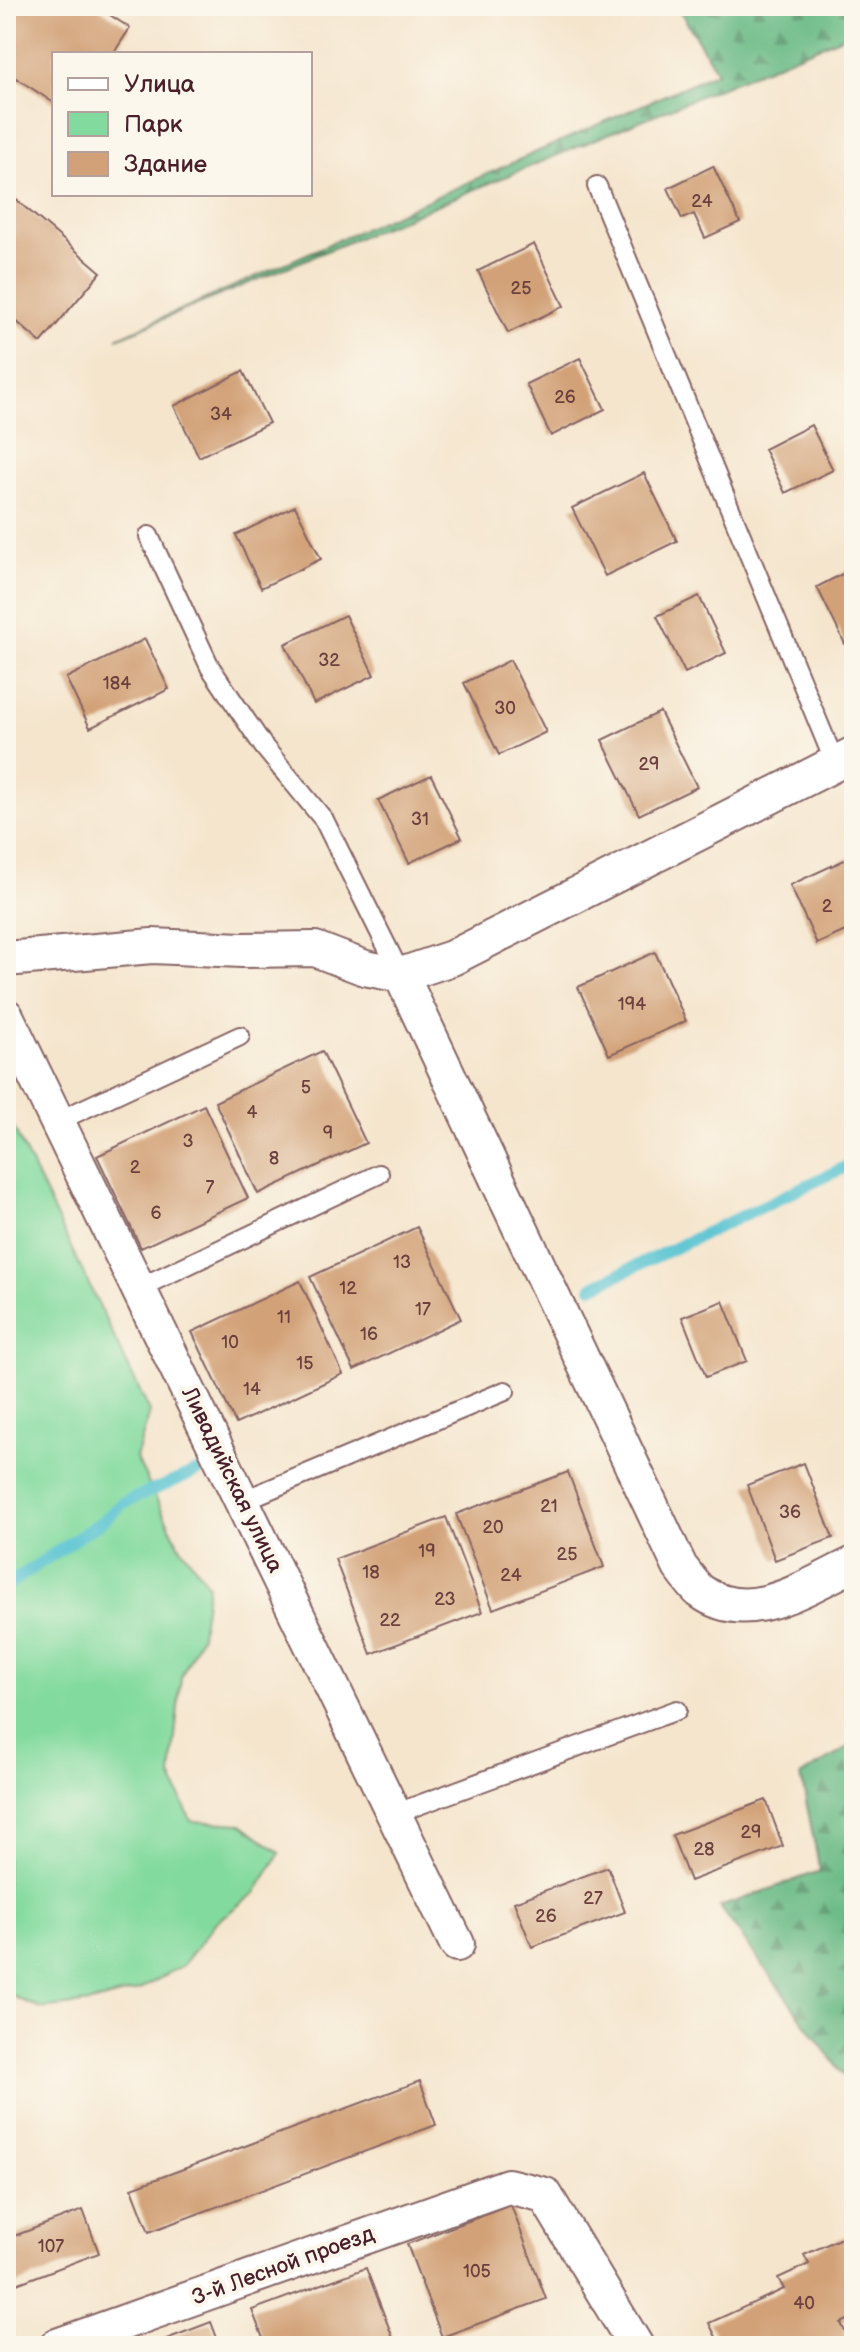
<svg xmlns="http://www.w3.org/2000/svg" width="860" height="2352" viewBox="0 0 860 2352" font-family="'Balsamiq Sans',sans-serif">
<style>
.green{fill:#82da9e;stroke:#667c64;stroke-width:2}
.forest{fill:url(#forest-firs);stroke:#5a6c58;stroke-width:2}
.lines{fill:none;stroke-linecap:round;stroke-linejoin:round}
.stream{stroke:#57c3d1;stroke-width:12}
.building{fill:#d2a177}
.service-casing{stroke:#866464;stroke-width:22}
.minor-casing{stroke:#866464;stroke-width:38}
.service{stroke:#fff;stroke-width:18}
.minor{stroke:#fff;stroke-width:34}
.labels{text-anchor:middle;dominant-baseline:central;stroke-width:8;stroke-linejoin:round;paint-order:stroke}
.number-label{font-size:18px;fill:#6c403e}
.street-label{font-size:22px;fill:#4a1f2b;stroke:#fbf7ec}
</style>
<defs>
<pattern id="forest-firs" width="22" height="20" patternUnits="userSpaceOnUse" patternTransform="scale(2)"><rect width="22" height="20" fill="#69ba85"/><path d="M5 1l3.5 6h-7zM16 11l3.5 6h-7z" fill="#58976d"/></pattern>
</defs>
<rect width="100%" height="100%" fill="#fbf7ec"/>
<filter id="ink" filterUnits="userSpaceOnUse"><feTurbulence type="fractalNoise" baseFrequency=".0125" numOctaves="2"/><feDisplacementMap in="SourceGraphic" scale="16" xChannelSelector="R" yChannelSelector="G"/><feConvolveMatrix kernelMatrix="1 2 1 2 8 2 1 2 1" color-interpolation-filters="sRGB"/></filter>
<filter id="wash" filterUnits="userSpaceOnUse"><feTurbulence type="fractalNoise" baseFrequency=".006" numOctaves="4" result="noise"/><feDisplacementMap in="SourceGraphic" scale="32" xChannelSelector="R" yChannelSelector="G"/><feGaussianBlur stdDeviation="1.8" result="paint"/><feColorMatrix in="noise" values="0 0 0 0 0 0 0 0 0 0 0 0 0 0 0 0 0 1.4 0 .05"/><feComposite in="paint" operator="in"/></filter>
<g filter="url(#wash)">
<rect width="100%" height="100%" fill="#f5e5cd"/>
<path class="green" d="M 6,1112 L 150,1412 L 136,1458 L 178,1543 L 208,1585 L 201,1635 L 181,1677 L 171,1776 L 191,1821 L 242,1824 L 280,1853 L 255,1893 L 216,1922 L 183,1965 L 139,1990 L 90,2003 L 41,2009 L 6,1993 Z"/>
<path class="forest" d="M 677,6 L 854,6 L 854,32 L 117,338 L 717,72 Z
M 854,1744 L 854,2090 L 720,1907 L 820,1871 L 801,1776 Z"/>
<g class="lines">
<path class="stream" d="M 592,1287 L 854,1163
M 6,1586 L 104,1520 L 123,1503 L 200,1470"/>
</g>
<g id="blocks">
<path class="building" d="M 6,6 L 96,6 L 130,28 L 113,54 L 54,54 L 54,103 L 13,76 L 6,42 Z
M 713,166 L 740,222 L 705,238 L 694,214 L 682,219 L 668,188 Z
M 6,191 L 101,272 L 41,343 L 6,312 Z
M 534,244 L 564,306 L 508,333 L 478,271 Z
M 580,358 L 605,409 L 551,436 L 526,384 Z
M 243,371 L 269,423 L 199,457 L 174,406 Z
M 811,425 L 833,470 L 785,493 L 764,449 Z
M 644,473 L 677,541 L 605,576 L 572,508 Z
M 295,506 L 321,559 L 261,588 L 236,535 Z
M 854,568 L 854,640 L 845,644 L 817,587 Z
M 699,596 L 726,653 L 685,673 L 657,616 Z
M 345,615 L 374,675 L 314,704 L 285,644 Z
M 145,639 L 169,689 L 90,728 L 66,678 Z
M 510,660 L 546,732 L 499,755 L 464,683 Z
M 660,712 L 697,787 L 639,815 L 602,740 Z
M 431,775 L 462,838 L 409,863 L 378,800 Z
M 853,856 L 854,927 L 817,944 L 790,885 Z
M 655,952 L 686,1021 L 609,1055 L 578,987 Z
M 322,1051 L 366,1143 L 258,1194 L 215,1102 Z
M 204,1105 L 248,1198 L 141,1248 L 97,1156 Z
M 417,1227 L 461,1319 L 354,1370 L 310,1277 Z
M 300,1281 L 343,1374 L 236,1424 L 192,1332 Z
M 723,1301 L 747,1361 L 706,1377 L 682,1317 Z
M 804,1463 L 833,1538 L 775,1560 L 747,1485 Z
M 568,1472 L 604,1567 L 493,1609 L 456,1514 Z
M 446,1517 L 482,1612 L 371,1654 L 335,1559 Z
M 766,1800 L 783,1846 L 690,1881 L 672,1835 Z
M 608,1867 L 625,1912 L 532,1947 L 514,1902 Z
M 420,2081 L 436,2125 L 149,2232 L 132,2188 Z
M 511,2205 L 546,2299 L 442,2337 L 407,2244 Z
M 83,2210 L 99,2253 L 6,2288 L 6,2239 Z
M 854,2232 L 854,2317 L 841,2323 L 851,2345 L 702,2346 L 717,2339 L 709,2323 L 784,2289 L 778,2278 L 809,2264 L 804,2255 Z
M 366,2268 L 396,2346 L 266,2346 L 252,2310 Z
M 211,2322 L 220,2346 L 148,2346 Z"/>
</g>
</g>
<g filter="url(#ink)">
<use href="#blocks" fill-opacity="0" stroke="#866464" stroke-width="2"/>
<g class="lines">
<g class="service-casing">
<path id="service" d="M 597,186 L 835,763
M 149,536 L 210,667 L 264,747 L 324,820 L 401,975
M 58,1121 L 240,1036
M 139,1288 L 379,1174
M 242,1501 L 505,1391
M 394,1814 L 677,1710"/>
</g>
<g class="minor-casing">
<path id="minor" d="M 6,959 L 152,946 L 242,950 L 315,949 L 365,968 L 401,975 L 452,958 L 854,754
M 401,975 L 680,1567 C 686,1574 693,1585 700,1591 C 749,1628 808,1585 854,1564
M 6,1016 L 457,1944
M 57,2346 L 508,2186 L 545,2195 L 636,2346"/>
</g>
<use href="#service" class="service"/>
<use href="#minor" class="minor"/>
</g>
</g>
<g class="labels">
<g class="number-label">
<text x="702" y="201">24</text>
<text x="521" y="288">25</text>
<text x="565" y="397">26</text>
<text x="221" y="414">34</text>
<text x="329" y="660">32</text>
<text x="117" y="683">184</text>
<text x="505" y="708">30</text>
<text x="649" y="764">29</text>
<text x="420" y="819">31</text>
<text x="827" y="906">2</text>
<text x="632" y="1004">194</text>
<text x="306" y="1087">5</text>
<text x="252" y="1112">4</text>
<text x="328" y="1133">9</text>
<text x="188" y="1141">3</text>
<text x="274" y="1158">8</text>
<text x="135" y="1167">2</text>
<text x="210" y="1187">7</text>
<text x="156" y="1213">6</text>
<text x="402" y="1262">13</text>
<text x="348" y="1288">12</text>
<text x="423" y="1309">17</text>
<text x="284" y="1317">11</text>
<text x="369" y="1334">16</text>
<text x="230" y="1342">10</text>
<text x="305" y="1363">15</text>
<text x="252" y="1389">14</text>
<text x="549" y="1506">21</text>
<text x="790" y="1512">36</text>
<text x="493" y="1527">20</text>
<text x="427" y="1551">19</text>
<text x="567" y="1554">25</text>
<text x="371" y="1572">18</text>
<text x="511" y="1575">24</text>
<text x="445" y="1599">23</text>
<text x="390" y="1620">22</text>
<text x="751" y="1832">29</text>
<text x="704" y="1849">28</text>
<text x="593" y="1898">27</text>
<text x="546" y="1916">26</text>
<text x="51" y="2246">107</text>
<text x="477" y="2271">105</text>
<text x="804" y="2303">40</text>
</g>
<g class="street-label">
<text transform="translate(232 1480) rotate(64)">Ливадийская улица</text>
<text transform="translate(283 2266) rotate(-20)">3-й Лесной проезд</text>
</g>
</g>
<rect width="860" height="2352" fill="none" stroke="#fbf7ec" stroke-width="32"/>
<rect x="52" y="52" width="260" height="144" fill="#fbf7ec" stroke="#b4a19f" stroke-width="2"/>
<rect x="68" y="78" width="40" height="12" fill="#ffffff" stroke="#b4a19f" stroke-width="2"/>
<text x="124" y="92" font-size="24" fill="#4a1f2b">Улица</text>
<rect x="68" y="112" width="40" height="24" fill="#82da9e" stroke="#b4a19f" stroke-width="2"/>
<text x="124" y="132" font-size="24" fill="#4a1f2b">Парк</text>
<rect x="68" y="152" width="40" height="24" fill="#d2a177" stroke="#b4a19f" stroke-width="2"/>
<text x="124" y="172" font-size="24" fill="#4a1f2b">Здание</text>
</svg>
